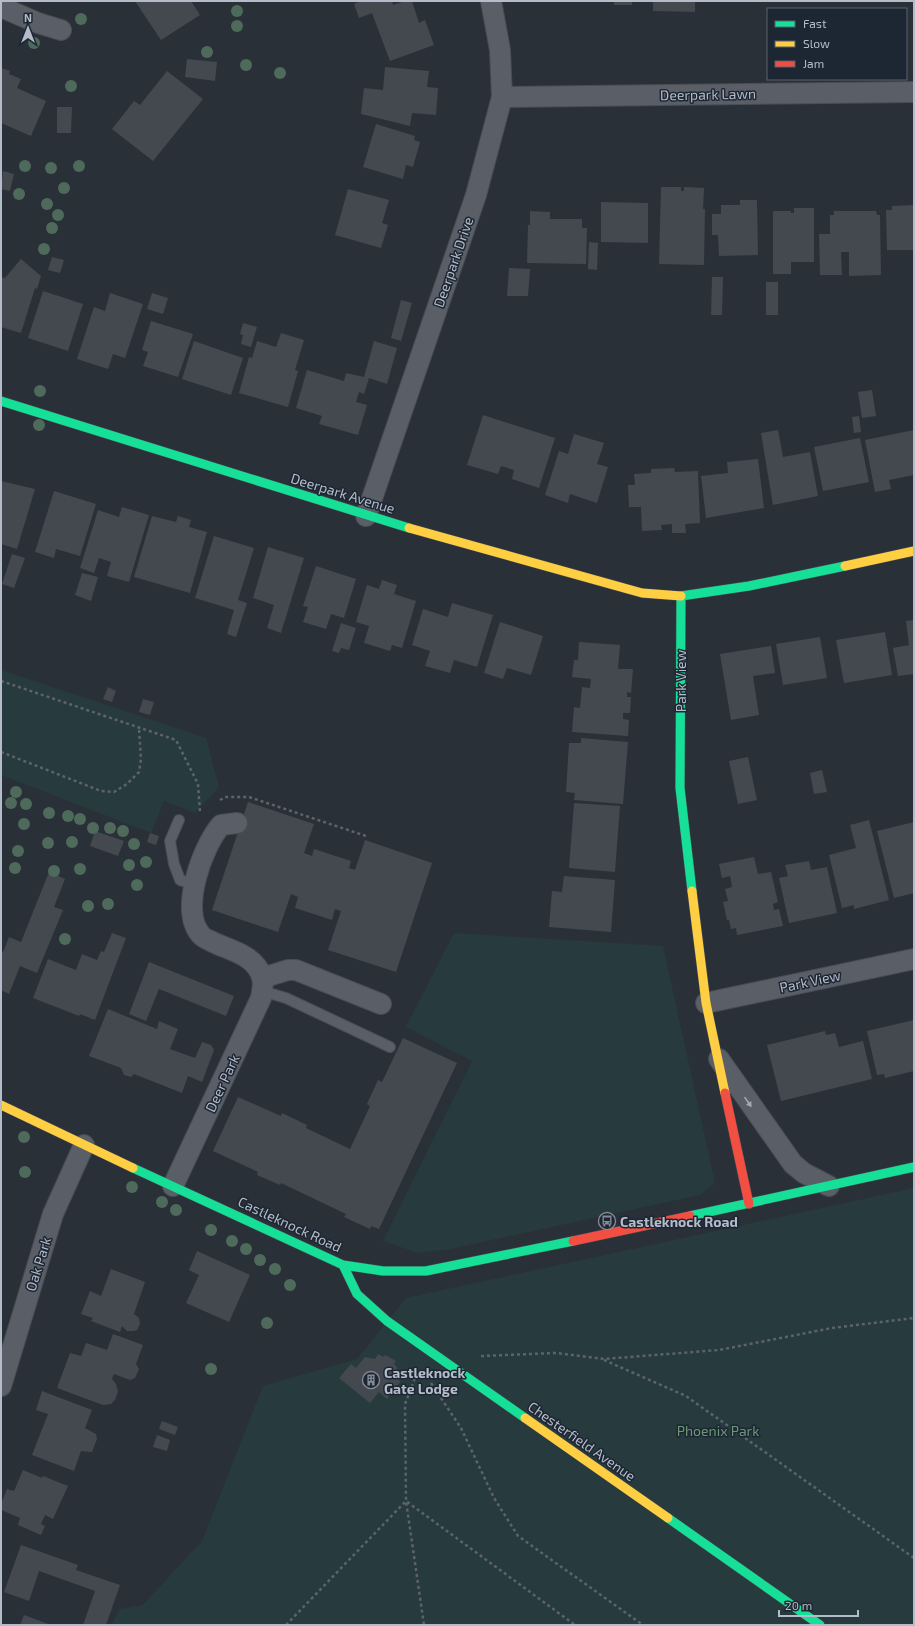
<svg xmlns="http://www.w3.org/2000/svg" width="915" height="1626" viewBox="0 0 915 1626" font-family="'Exo 2',sans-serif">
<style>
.green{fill:#273a3e}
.building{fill:#444950}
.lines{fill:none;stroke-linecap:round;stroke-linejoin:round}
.lane-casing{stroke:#484c53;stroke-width:12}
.street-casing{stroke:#484c53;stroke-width:22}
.fast-casing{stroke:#484c53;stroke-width:10}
.slow-casing{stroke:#484c53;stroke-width:10}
.jam-casing{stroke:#484c53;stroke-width:10}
.path{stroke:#5d636a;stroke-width:2.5;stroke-dasharray:3 3;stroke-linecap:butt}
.lane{stroke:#5a5e66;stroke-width:10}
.street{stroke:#5a5e66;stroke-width:20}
.fast{stroke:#16e098;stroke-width:9}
.slow{stroke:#ffcf43;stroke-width:9}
.jam{stroke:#f24e42;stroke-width:9}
.tree{fill:#4e6a5a}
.oneway{fill:#a2a9b5}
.labels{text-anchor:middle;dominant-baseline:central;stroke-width:3;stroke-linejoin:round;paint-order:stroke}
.street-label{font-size:14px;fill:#b4bcc9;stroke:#1d2633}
.poi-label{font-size:14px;font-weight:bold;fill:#b4bcc9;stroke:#1d2633;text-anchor:start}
.park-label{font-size:14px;fill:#6b9a76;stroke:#1d2633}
</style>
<rect width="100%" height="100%" fill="#2a3038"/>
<path class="green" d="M 1,670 L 206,738 L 219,787 L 195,813 L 164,801 L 151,833 L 1,775 Z
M 454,933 L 663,946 L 715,1183 L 700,1195 L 450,1249 L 418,1253 L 383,1241 L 472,1061 L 406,1027 Z
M 914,1188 L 914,1625 L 111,1625 L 120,1609 L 143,1605 L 202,1541 L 263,1386 L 357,1359 L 406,1298 Z"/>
<path class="building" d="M 135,1 L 191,1 L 200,15 L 161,40 Z
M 361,1 L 392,1 L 393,5 L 405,1 L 412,1 L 419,23 L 425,20 L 434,45 L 390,61 L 372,13 L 359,18 L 354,4 Z
M 614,1 L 632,1 L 632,5 L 614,5 Z
M 653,1 L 695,1 L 695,12 L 653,11 Z
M 187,59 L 217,62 L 215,81 L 185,77 Z
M 385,67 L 429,71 L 427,87 L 438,88 L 436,115 L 412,113 L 410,126 L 361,114 L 364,88 L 383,90 Z
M 1,68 L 10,71 L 9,74 L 21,79 L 17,88 L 46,101 L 31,136 L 1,123 Z
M 167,71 L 203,99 L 153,161 L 112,129 L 134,101 L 140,105 Z
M 57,107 L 72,107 L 71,133 L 57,133 Z
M 376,124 L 415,136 L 414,140 L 420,142 L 413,167 L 406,165 L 403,179 L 363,167 Z
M 3,171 L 14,174 L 10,191 L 1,189 Z
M 661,187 L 681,187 L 681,191 L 684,191 L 684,187 L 704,188 L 703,209 L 705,209 L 704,265 L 659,264 Z
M 348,189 L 389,200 L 382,223 L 388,225 L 381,248 L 335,235 Z
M 740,200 L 757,200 L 758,255 L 719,256 L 718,235 L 712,235 L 712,214 L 721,214 L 721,205 L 740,205 Z
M 601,202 L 648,203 L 648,243 L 601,242 Z
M 914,205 L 914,250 L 887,250 L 886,210 L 892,210 L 892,206 Z
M 794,208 L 814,208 L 814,262 L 791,262 L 791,274 L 773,274 L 773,211 L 791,211 L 791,213 L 794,213 Z
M 530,211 L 550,212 L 550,219 L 582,219 L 582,228 L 587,228 L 586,264 L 527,263 L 528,225 L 530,225 Z
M 834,211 L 876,211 L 877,215 L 880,215 L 881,275 L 849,276 L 849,252 L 841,252 L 842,275 L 820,275 L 819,234 L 830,234 L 830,215 L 834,215 Z
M 589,242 L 598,243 L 597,270 L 588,269 Z
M 52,257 L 64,260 L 60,273 L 48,270 Z
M 21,259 L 41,276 L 37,289 L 35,288 L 21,333 L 1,327 L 1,277 L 5,278 Z
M 509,268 L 530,269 L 528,296 L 507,296 Z
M 712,277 L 723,277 L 722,315 L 711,315 Z
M 766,282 L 778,282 L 778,315 L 766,315 Z
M 43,291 L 83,304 L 68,351 L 28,338 Z
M 110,293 L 143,304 L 125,358 L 113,354 L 108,369 L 77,359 L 94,307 L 105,311 Z
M 152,293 L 168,298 L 163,314 L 147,309 Z
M 401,300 L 412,303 L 401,341 L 391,338 Z
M 151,321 L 193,334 L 178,377 L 143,366 L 148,352 L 142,350 Z
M 243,323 L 257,327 L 251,347 L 241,344 L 243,335 L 240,334 Z
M 281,333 L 304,340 L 295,370 L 298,371 L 288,407 L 239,393 L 249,357 L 252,358 L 257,341 L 276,347 Z
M 194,341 L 243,358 L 231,395 L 182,379 Z
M 374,341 L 397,348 L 387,384 L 369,378 L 364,394 L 359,392 L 356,402 L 367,405 L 358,435 L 319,424 L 322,416 L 296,408 L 307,370 L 344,381 L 346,373 L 364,377 Z
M 872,390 L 876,416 L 862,418 L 858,392 Z
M 483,415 L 555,438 L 539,488 L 512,479 L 514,470 L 501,466 L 498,474 L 467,465 Z
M 859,416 L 861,432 L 854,433 L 852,417 Z
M 778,430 L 783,457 L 810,452 L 818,496 L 773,505 L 761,433 Z
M 914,430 L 914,475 L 889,480 L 891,489 L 875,492 L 865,440 Z
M 574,434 L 604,443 L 597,464 L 608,467 L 597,503 L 570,494 L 568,503 L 545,495 L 559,451 L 568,454 Z
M 860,438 L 869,482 L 823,491 L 814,447 Z
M 758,459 L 764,508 L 706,518 L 701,476 L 728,473 L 727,462 Z
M 674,468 L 675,472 L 698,471 L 700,523 L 685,524 L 686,533 L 672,533 L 672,524 L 661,525 L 662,530 L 642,531 L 641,507 L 629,507 L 628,485 L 635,485 L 634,474 L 651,473 L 651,469 Z
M 1,481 L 35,489 L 17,549 L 1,544 Z
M 54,491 L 96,504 L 80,556 L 56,549 L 54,558 L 35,552 Z
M 122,507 L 149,515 L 129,582 L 107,576 L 111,562 L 99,558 L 94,573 L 80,568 L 98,510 L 119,517 Z
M 152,516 L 176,522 L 178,516 L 191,520 L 189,527 L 207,532 L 190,593 L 134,577 Z
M 214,536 L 254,548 L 238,600 L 247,603 L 236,637 L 227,634 L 234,610 L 195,598 Z
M 268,547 L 304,558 L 281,633 L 267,628 L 274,605 L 253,598 Z
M 12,554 L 25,558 L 14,588 L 2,584 Z
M 316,566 L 356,579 L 344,618 L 331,614 L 326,629 L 303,622 L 308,607 L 303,606 Z
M 82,573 L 98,577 L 91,601 L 75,595 Z
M 382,580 L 397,585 L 394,594 L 416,601 L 402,648 L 392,645 L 390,651 L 364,643 L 369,626 L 356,622 L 367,585 L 379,589 Z
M 452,603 L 493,615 L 477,667 L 454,660 L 450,673 L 425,666 L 430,651 L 412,645 L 423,609 L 448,617 Z
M 914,620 L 914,674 L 898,676 L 893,648 L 909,645 L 906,621 Z
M 500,622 L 543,636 L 531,675 L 507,668 L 503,679 L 484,673 Z
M 341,623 L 356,628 L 349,650 L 341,648 L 339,653 L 332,651 Z
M 885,632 L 892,675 L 844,683 L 836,640 Z
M 820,637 L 827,678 L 783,685 L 776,644 Z
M 579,642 L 620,645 L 618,669 L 633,669 L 631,693 L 627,692 L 627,697 L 631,697 L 630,713 L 623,713 L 623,719 L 629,720 L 628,736 L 572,732 L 574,707 L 580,708 L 582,687 L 590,688 L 591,679 L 572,677 L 574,660 L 578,660 Z
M 771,646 L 775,673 L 753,676 L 759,715 L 731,720 L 720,654 Z
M 108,687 L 116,691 L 112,702 L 103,699 Z
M 143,699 L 154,702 L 150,715 L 139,712 Z
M 581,738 L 628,742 L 623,804 L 574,800 L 575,793 L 566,792 L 569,743 L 581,743 Z
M 748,757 L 757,800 L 738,804 L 729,761 Z
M 822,770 L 827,792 L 814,794 L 810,773 Z
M 248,802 L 314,824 L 304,853 L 312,856 L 314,849 L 351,861 L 349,868 L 355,870 L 365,840 L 432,863 L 396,972 L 328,950 L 341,911 L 335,909 L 332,920 L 295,908 L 298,897 L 291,894 L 278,932 L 212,910 Z
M 574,803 L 620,806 L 615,872 L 569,868 Z
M 869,820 L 889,900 L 854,909 L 854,905 L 842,908 L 829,855 L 856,848 L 850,825 Z
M 914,822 L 914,893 L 894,898 L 877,831 Z
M 95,831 L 124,841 L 118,856 L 90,846 Z
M 150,833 L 159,836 L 156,845 L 147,842 Z
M 754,857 L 758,874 L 771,872 L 778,902 L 773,904 L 774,910 L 779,909 L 783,926 L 737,935 L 736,928 L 731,929 L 729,920 L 727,920 L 723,902 L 728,901 L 725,889 L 732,887 L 730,876 L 722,878 L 719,864 Z
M 809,861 L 811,870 L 827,867 L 837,913 L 789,923 L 779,878 L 788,876 L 785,865 Z
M 49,872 L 65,879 L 54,907 L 63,910 L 37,973 L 20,966 L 9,994 L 1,990 L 1,951 L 3,952 L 9,937 L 21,942 Z
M 564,876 L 615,880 L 611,932 L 549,927 L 552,891 L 562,892 Z
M 112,933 L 126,938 L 95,1020 L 80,1014 L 79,1016 L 33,998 L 48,959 L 76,970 L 82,954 L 97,960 L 101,951 L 104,952 Z
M 149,962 L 234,996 L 226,1016 L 159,989 L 146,1021 L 129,1014 Z
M 108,1009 L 157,1029 L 159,1021 L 178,1029 L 170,1049 L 195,1058 L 202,1042 L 211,1045 L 214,1050 L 202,1082 L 188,1076 L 182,1093 L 134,1074 L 131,1077 L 124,1075 L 121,1068 L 89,1056 Z
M 914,1020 L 914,1071 L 885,1078 L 884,1074 L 877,1075 L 867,1031 Z
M 825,1031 L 826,1035 L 835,1033 L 839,1047 L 863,1041 L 872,1079 L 781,1101 L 767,1045 Z
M 403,1038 L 457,1063 L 379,1229 L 371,1226 L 370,1229 L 344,1217 L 346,1214 L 281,1183 L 280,1185 L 257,1175 L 258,1172 L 213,1151 L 238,1097 L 281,1116 L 282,1113 L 307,1125 L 306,1128 L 350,1149 L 370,1106 L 367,1104 L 378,1080 L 382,1082 Z
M 197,1251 L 250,1275 L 229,1322 L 186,1303 L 199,1275 L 189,1270 Z
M 111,1269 L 145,1282 L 134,1314 L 139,1318 L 140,1324 L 137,1330 L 134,1331 L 127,1331 L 122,1326 L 120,1332 L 91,1321 L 93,1318 L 81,1314 L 90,1291 L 101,1296 Z
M 113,1334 L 143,1345 L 136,1364 L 139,1369 L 135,1378 L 130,1380 L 114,1374 L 112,1379 L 116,1384 L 118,1392 L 115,1400 L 111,1404 L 103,1405 L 57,1388 L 70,1353 L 81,1356 L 86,1343 L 107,1350 Z
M 378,1354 L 384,1357 L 385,1355 L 396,1361 L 394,1364 L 397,1367 L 400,1382 L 387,1399 L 379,1392 L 370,1403 L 339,1378 L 351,1364 L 356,1368 L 365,1357 L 375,1359 Z
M 42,1391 L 92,1410 L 85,1428 L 96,1434 L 97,1439 L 92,1452 L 81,1451 L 74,1471 L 32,1455 L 48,1414 L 36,1410 Z
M 162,1421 L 178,1427 L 175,1435 L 159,1429 Z
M 157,1435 L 170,1440 L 167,1451 L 153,1447 Z
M 23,1470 L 42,1478 L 43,1476 L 68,1486 L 53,1519 L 45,1515 L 41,1524 L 45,1526 L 41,1535 L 18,1525 L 20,1518 L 1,1510 L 1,1504 L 7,1489 L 14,1491 Z
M 21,1545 L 78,1565 L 76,1570 L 120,1585 L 106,1625 L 83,1625 L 95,1591 L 39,1571 L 29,1601 L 4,1592 Z
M 24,1615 L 51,1625 L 20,1625 Z"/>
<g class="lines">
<g class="lane-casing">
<path id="lane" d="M 179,820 L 170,841 L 174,864 L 180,880 L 195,885
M 262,991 L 286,998 L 390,1047"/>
</g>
<g class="street-casing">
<path id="street" d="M 1,7 L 38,23 L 61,30
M 502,97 L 914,92
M 366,516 L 476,195 L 502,97 L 500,50 L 491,1
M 262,978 L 288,970 L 296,970 L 381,1004
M 706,1003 L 914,959
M 719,1059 L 793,1164 L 804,1173 L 829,1186
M 173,1186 L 261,998 C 262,992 264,983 262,977 C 256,957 234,951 217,944 C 212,941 204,939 201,935 C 179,911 202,847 221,825 L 237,823
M 1,1386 L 53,1214 L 84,1145"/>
</g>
<g class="fast-casing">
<path id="fast" d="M 1,401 L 409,528
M 692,891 L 680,788 L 681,596 L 749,586 L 845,566
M 133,1168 L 343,1265 L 383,1271 L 426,1271 L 573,1241
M 690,1216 L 914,1167
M 343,1265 L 357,1294 L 387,1321 L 525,1418
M 668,1518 L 820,1625"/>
</g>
<g class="slow-casing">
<path id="slow" d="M 409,528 L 642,593 L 681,596
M 845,566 L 914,551
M 692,891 L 706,1003 L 725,1093
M 1,1105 L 133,1168
M 525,1418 L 668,1518"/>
</g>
<g class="jam-casing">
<path id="jam" d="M 725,1093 L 749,1204
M 573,1241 L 690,1216"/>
</g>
<path class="path" d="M 1,681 L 176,740 L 198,784 L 200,812
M 1,752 L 101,791 L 114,792 L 127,784 L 139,772 L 141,759 L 139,728
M 220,800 L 225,797 L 249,797 L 366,836
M 481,1356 L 556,1353 L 604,1359 L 719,1350 L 832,1328 L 914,1318
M 604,1360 L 686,1396 L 914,1558
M 417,1373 L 405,1404 L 406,1501 L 424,1625
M 431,1383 L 461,1428 L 494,1498 L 518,1536 L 643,1625
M 286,1625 L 406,1501 L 575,1625"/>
<use href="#lane" class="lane"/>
<use href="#street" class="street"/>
<use href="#fast" class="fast"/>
<use href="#slow" class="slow"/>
<use href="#jam" class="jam"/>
</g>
<g class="tree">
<circle cx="237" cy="11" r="6"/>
<circle cx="81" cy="19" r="6"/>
<circle cx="237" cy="26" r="6"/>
<circle cx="34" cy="43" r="6"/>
<circle cx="207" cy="52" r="6"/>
<circle cx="246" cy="65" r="6"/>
<circle cx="280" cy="73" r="6"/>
<circle cx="71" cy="86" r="6"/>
<circle cx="25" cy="166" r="6"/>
<circle cx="79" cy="166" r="6"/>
<circle cx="51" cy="168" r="6"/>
<circle cx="64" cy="188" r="6"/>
<circle cx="19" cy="194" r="6"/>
<circle cx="47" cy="204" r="6"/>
<circle cx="58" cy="215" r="6"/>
<circle cx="52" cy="228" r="6"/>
<circle cx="44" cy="249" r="6"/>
<circle cx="40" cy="391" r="6"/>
<circle cx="39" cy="425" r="6"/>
<circle cx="16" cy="792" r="6"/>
<circle cx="11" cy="803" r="6"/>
<circle cx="26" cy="804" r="6"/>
<circle cx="49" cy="813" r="6"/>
<circle cx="68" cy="816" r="6"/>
<circle cx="80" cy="819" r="6"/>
<circle cx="24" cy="824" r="6"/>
<circle cx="93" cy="828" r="6"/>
<circle cx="110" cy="828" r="6"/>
<circle cx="123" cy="831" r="6"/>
<circle cx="72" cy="842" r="6"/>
<circle cx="48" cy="843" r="6"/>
<circle cx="134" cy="844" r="6"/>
<circle cx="18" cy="851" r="6"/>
<circle cx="146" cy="862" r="6"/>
<circle cx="129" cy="865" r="6"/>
<circle cx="15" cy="868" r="6"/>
<circle cx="80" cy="869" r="6"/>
<circle cx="54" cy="871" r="6"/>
<circle cx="137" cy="885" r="6"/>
<circle cx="108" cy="904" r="6"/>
<circle cx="88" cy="906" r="6"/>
<circle cx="65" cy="939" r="6"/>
<circle cx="24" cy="1137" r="6"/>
<circle cx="25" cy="1172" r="6"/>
<circle cx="132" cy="1187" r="6"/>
<circle cx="162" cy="1202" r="6"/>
<circle cx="176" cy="1210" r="6"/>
<circle cx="211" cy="1230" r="6"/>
<circle cx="232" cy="1241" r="6"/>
<circle cx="246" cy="1249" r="6"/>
<circle cx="260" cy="1260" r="6"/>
<circle cx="275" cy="1269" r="6"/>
<circle cx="290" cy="1285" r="6"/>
<circle cx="267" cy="1323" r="6"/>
<circle cx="211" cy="1369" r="6"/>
</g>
<defs><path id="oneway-solid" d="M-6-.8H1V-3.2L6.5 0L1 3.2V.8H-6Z"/></defs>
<use class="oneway" href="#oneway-solid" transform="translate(748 1102) rotate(55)"/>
<defs>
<g id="bus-ring" transform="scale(0.9)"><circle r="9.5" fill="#1d2633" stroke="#848b96" stroke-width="1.5"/><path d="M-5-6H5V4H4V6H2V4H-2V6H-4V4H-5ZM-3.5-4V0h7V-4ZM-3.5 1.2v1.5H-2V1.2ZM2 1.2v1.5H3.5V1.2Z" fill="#848b96"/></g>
<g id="building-ring" transform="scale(0.9)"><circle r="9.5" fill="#1d2633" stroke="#848b96" stroke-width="1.5"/><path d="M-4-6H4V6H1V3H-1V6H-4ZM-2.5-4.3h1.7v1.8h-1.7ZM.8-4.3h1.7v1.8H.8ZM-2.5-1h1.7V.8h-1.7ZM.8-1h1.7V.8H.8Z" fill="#848b96"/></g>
</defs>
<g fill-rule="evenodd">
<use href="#bus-ring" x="607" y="1221"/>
<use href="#building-ring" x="371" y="1380"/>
</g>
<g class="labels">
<g class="street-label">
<text transform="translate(708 94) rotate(-1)">Deerpark Lawn</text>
<text transform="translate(453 262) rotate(-71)">Deerpark Drive</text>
<text transform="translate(343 493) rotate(17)">Deerpark Avenue</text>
<text transform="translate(680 681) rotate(-90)">Park View</text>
<text transform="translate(810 981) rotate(-12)">Park View</text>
<text transform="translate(222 1083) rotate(-65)">Deer Park</text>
<text transform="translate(290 1224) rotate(25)">Castleknock Road</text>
<text transform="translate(38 1264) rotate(-73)">Oak Park</text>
<text transform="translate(582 1441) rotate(35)">Chesterfield Avenue</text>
</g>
<g class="poi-label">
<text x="620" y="1221">Castleknock Road</text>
<text x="384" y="1372">Castleknock<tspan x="384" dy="16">Gate Lodge</tspan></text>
</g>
<g class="park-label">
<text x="718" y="1430">Phoenix Park</text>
</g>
</g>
<rect width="915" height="1626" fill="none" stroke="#b4bcc9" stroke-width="4"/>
<rect x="767" y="8" width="140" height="72" fill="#1d2633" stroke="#59626f"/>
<rect x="775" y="21" width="20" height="6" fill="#16e098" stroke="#59626f"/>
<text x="803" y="28" font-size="12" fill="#b4bcc9">Fast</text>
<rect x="775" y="41" width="20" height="6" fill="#ffcf43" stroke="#59626f"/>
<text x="803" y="48" font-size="12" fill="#b4bcc9">Slow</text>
<rect x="775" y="61" width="20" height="6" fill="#f24e42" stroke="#59626f"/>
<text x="803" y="68" font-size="12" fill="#b4bcc9">Jam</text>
<g transform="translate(28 28)" stroke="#1d2633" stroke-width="3" paint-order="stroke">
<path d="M0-3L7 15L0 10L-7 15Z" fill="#b4bcc9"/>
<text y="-6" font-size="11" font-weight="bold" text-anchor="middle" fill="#b4bcc9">N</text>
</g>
<path d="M779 1610v6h79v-6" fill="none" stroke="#b4bcc9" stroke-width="2"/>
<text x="785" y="1610" font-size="12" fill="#b4bcc9" stroke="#1d2633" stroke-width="3" paint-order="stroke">20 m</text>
</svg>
